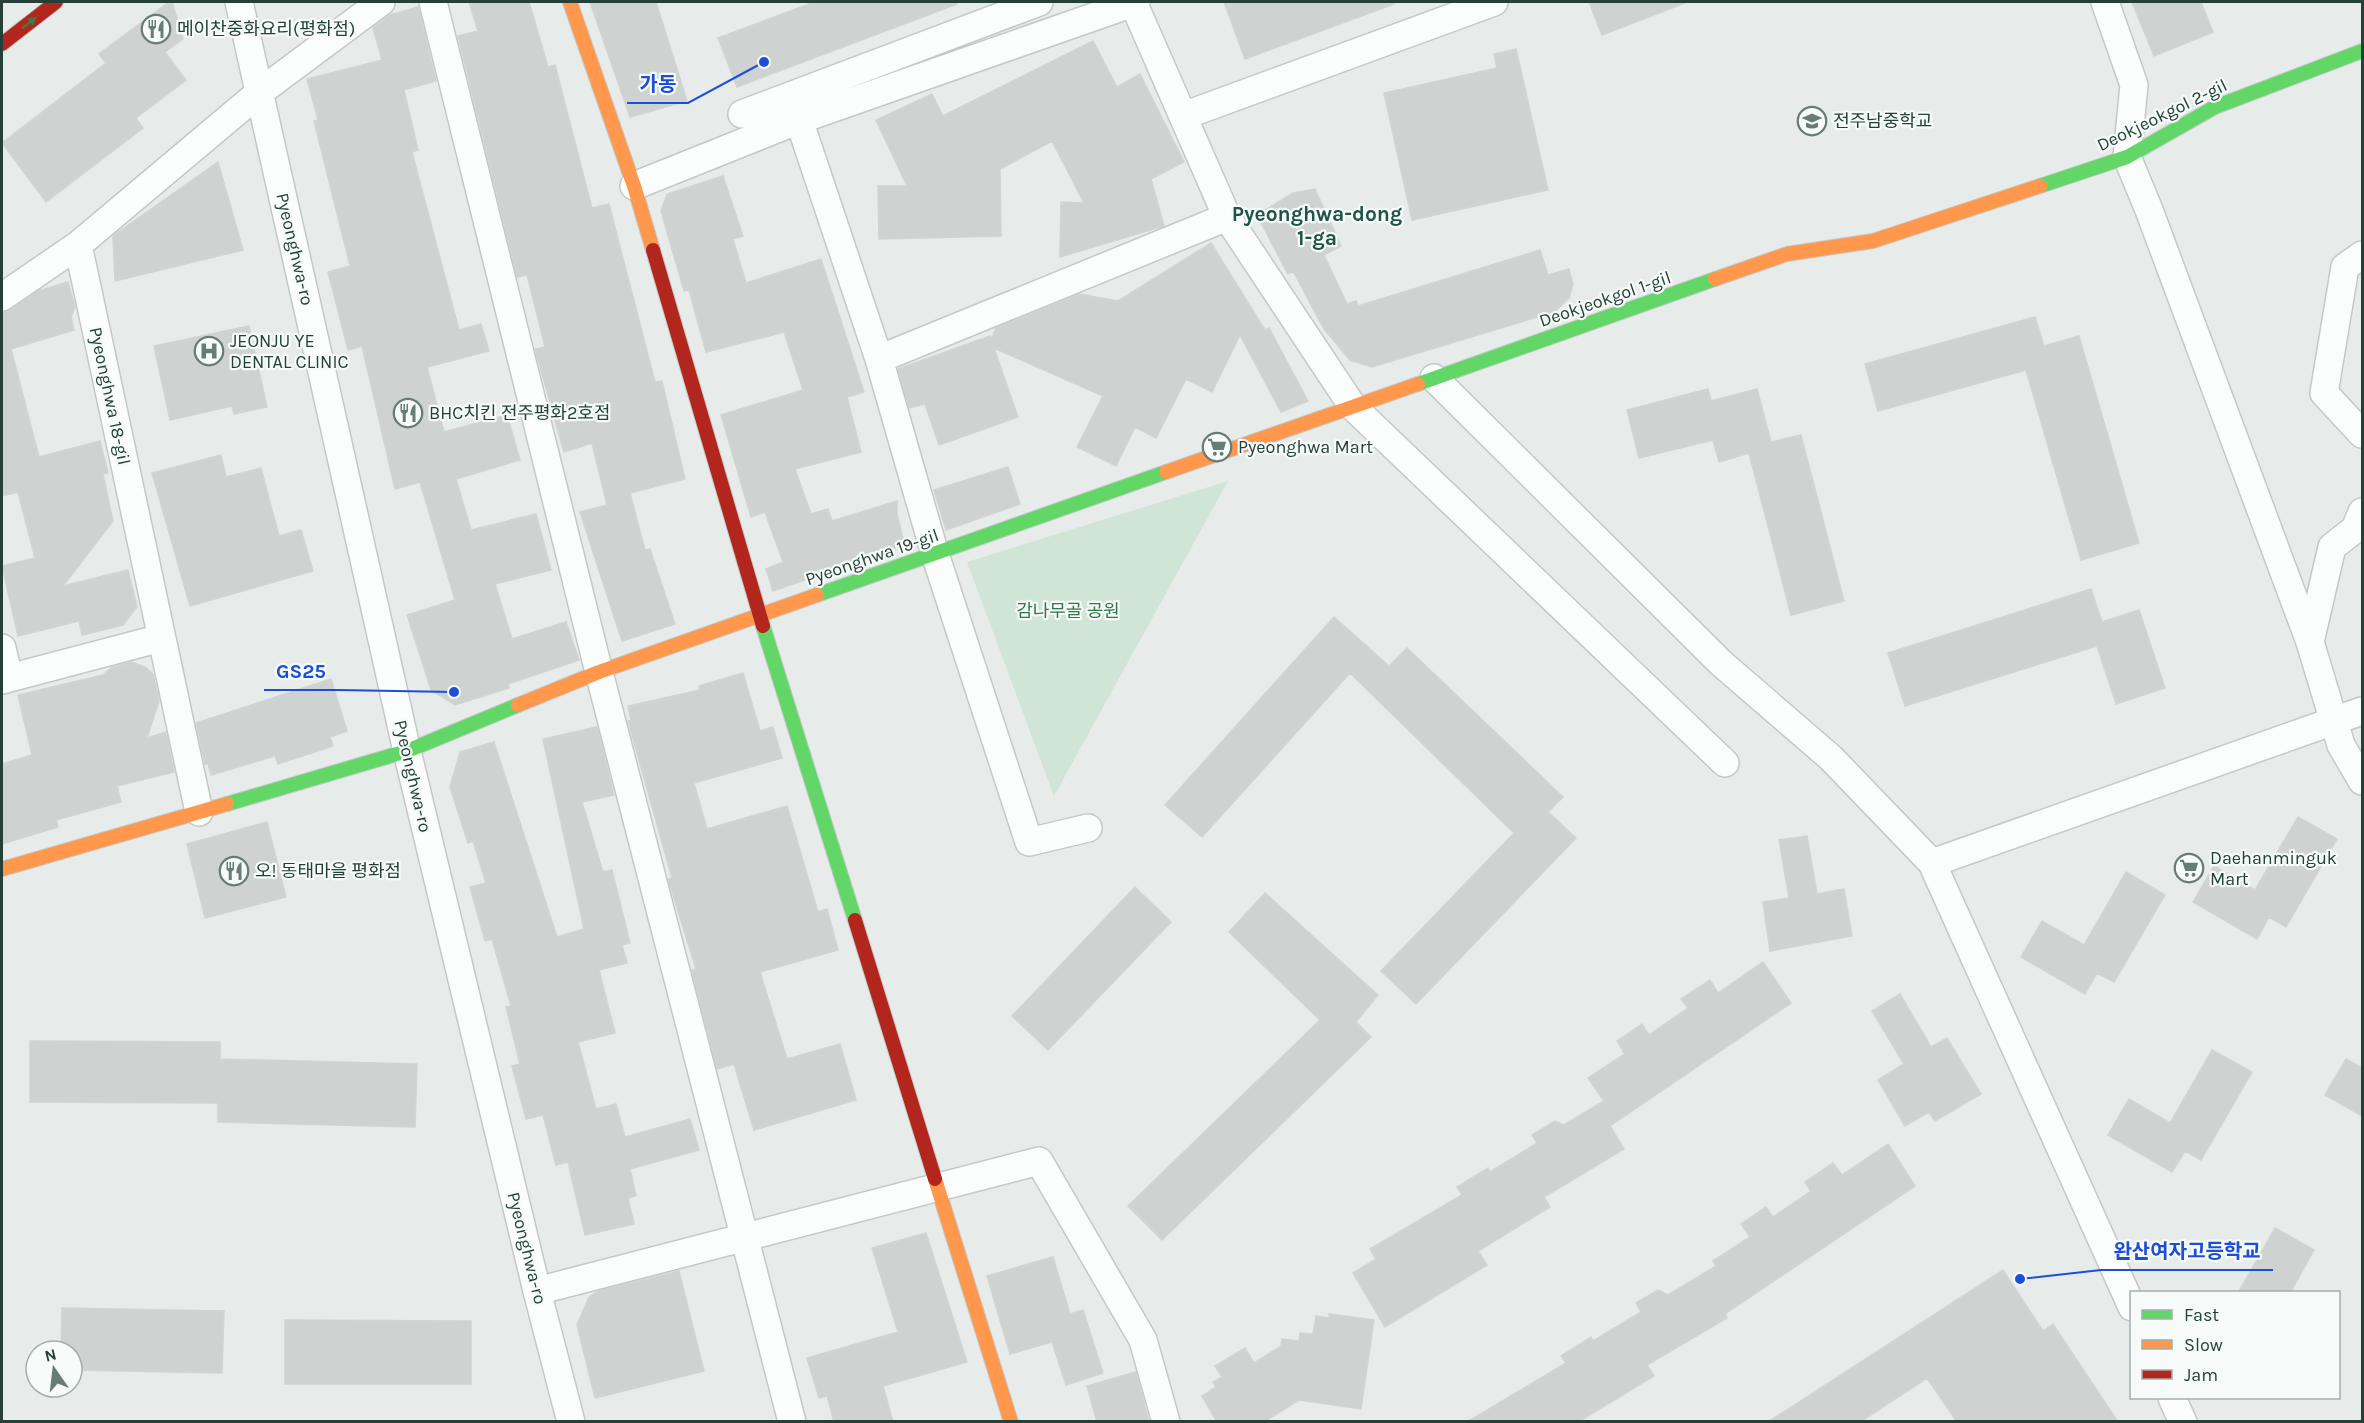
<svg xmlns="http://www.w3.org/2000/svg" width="2364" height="1423" viewBox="0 0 2364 1423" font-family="Karla,'Noto Sans KR',sans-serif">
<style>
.green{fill:#d0e5d6}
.building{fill:#ced3d1;stroke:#d0d5d3;stroke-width:1.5}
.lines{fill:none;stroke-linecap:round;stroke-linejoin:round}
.street-casing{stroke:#c4c9c7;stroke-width:30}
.fast-casing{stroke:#c2cac7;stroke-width:16}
.slow-casing{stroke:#c2cac7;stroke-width:16}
.jam-casing{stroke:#c2cac7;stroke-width:16}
.street{stroke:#fbfcfc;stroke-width:27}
.fast{stroke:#63d668;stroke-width:14}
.slow{stroke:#ff974d;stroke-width:14}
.jam{stroke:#b3261e;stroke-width:14}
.oneway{fill:#3d7c4b}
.labels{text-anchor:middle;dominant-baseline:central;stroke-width:4.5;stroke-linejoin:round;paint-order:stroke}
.poi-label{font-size:18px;fill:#244038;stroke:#f6faf8;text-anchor:start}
.street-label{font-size:18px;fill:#244038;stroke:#f6faf8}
.park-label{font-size:18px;fill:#2e7749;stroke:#f6faf8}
.quarter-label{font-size:21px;font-weight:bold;fill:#1f5345;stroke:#f6faf8}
.leader{fill:none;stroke:#1d4ed8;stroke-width:2}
.callout-dot{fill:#1d4ed8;stroke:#f6faf8;stroke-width:2}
.callout-label{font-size:20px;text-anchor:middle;font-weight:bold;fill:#1d4ed8;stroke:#f6faf8;stroke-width:4.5;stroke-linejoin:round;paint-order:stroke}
</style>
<rect width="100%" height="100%" fill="#e7ecea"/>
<path class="green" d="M 1228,481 L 1054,796 L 967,562 Z"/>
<path class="building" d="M 169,2 L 172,2 L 183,39 L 165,52 L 186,80 L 136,118 L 143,128 L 46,202 L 2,143 L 106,63 L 99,54 Z
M 469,2 L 529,2 L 548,67 L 555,65 L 592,208 L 609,204 L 655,382 L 662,381 L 685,479 L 630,493 L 645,550 L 650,549 L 675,624 L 622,641 L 580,512 L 607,505 L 592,443 L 564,452 L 535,349 L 545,347 L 527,275 L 517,277 L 458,36 L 478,31 Z
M 590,2 L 656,2 L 687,101 L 630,117 Z
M 814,2 L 956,2 L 957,4 L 737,87 L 718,38 Z
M 1224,2 L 1393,2 L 1394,4 L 1245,59 Z
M 1589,2 L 1685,2 L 1685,3 L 1602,35 Z
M 2132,2 L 2201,2 L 2213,32 L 2154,56 Z
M 418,7 L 436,81 L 404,90 L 418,150 L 412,152 L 459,330 L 481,324 L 489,351 L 427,367 L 444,432 L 507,415 L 520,460 L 456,479 L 471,530 L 536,514 L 551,570 L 495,584 L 512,639 L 566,622 L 579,660 L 508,684 L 509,688 L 455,705 L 431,690 L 407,615 L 455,600 L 420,482 L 395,489 L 362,346 L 348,350 L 328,272 L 350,266 L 314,121 L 318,120 L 307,79 L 382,60 L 373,28 L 390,15 Z
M 1093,41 L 1117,87 L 1140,74 L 1184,162 L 1151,179 L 1164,226 L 1060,257 L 1061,202 L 1084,203 L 1052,141 L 1000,169 L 1001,236 L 879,239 L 878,186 L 907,186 L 876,120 L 932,94 L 943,116 Z
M 1516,49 L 1548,190 L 1412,220 L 1384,93 L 1497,68 L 1494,54 Z
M 218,162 L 243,250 L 115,281 L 113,236 Z
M 723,176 L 743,236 L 733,239 L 746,283 L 821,259 L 864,392 L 847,397 L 861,452 L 795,469 L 811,514 L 828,509 L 832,521 L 897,501 L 897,514 L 903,538 L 895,548 L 773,591 L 766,569 L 783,562 L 765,512 L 751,517 L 721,415 L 803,390 L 784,332 L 706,352 L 689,290 L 684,291 L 661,211 L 667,194 Z
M 1315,189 L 1341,246 L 1324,255 L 1347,304 L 1356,301 L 1358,306 L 1540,250 L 1548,275 L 1569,269 L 1573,284 L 1569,298 L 1554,312 L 1372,367 L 1350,360 L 1324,329 L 1293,271 L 1288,274 L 1257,215 L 1293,193 Z
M 1211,243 L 1265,330 L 1269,328 L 1308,401 L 1281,412 L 1240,335 L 1212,392 L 1186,379 L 1156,438 L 1135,427 L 1116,466 L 1077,447 L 1103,396 L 994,348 L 1018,417 L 939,445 L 925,404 L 909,408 L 898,369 L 990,336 L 991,340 L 996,328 L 1079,294 L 1118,301 Z
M 68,282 L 75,307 L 71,317 L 74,330 L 11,349 L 39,457 L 100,441 L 108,473 L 103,474 L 113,521 L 63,586 L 128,570 L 137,607 L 123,625 L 82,635 L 79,621 L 18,636 L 2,566 L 35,558 L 18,492 L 2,496 L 2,312 L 11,310 L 38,291 Z
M 2035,317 L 2044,346 L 2079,336 L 2139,543 L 2081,560 L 2026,370 L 1878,411 L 1865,364 Z
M 249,326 L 267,407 L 234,414 L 232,406 L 170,420 L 154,346 Z
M 1708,389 L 1711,401 L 1757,389 L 1771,442 L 1801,435 L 1844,601 L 1791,615 L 1749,453 L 1719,462 L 1713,440 L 1639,458 L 1627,410 Z
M 221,455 L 226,477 L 261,468 L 279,536 L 301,530 L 313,571 L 190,606 L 152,473 Z
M 1008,467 L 1020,504 L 946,530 L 934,490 Z
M 2091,589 L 2102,622 L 2139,610 L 2165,688 L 2116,704 L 2097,646 L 1905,706 L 1888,653 Z
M 1334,617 L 1389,666 L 1407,648 L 1563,797 L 1548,812 L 1576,838 L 1416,1004 L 1381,971 L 1514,833 L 1350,673 L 1202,837 L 1165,805 Z
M 131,662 L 145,667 L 153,674 L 159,701 L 147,738 L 166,732 L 174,772 L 117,786 L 121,802 L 56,820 L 58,827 L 2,844 L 2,764 L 32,755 L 18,695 L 103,675 L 111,668 Z
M 743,673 L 760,731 L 773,727 L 782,758 L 694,783 L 707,829 L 787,806 L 818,912 L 827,909 L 838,950 L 760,972 L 787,1059 L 840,1044 L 856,1100 L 754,1130 L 734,1064 L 717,1069 L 692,970 L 696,969 L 670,885 L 668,879 L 672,878 L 628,721 L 631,720 L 628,706 L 700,690 L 699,686 Z
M 331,679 L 347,731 L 330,737 L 333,746 L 278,764 L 275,756 L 211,775 L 208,764 L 205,764 L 196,723 Z
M 597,727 L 614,795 L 582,802 L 603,872 L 612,870 L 630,943 L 622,945 L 627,963 L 599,970 L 615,1033 L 578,1042 L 596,1109 L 616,1104 L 625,1137 L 690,1119 L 699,1150 L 630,1169 L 636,1196 L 628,1198 L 634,1224 L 585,1235 L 568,1162 L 556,1165 L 543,1115 L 526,1119 L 512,1066 L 520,1064 L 506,1007 L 511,1006 L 492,939 L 485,941 L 470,887 L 486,883 L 473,841 L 468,843 L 450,787 L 460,752 L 494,742 L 557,937 L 584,929 L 543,739 Z
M 2298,817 L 2337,839 L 2286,927 L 2269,917 L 2257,939 L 2193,902 L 2214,866 L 2255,890 Z
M 267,822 L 286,897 L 205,918 L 187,844 Z
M 1807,836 L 1817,894 L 1844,889 L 1852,936 L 1770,951 L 1763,902 L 1789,898 L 1779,840 Z
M 2126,872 L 2165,895 L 2114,982 L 2097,973 L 2085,994 L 2021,957 L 2042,921 L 2084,945 Z
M 1135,887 L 1171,922 L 1048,1050 L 1012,1016 Z
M 1265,893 L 1378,995 L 1356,1022 L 1371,1037 L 1162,1240 L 1128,1206 L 1320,1020 L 1229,932 Z
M 1763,962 L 1791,1003 L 1610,1126 L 1624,1149 L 1544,1197 L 1550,1207 L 1478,1251 L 1487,1265 L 1385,1327 L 1353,1273 L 1376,1259 L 1370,1249 L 1462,1195 L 1457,1187 L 1488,1168 L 1490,1172 L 1537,1143 L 1532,1135 L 1555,1121 L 1564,1125 L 1604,1101 L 1588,1078 L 1625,1054 L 1617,1041 L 1642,1024 L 1649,1035 L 1688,1008 L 1681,999 L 1710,980 L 1718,993 Z
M 1900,994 L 1931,1047 L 1947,1038 L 1981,1094 L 1935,1121 L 1929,1112 L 1905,1126 L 1878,1080 L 1904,1064 L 1872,1011 Z
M 30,1041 L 220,1042 L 220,1059 L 417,1064 L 415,1127 L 218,1122 L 218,1103 L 30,1102 Z
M 2212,1050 L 2252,1072 L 2201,1160 L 2185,1151 L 2172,1172 L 2108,1135 L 2129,1099 L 2170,1123 Z
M 2346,1059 L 2362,1068 L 2362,1116 L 2325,1095 Z
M 1888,1144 L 1915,1186 L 1725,1314 L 1727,1318 L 1647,1365 L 1654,1376 L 1578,1422 L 1467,1422 L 1566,1363 L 1561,1356 L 1591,1337 L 1593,1341 L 1641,1312 L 1636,1303 L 1658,1290 L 1668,1295 L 1716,1266 L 1713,1261 L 1750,1237 L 1741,1224 L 1766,1207 L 1773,1217 L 1811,1191 L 1805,1182 L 1833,1163 L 1842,1175 Z
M 2275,1228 L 2314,1250 L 2290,1293 L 2238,1293 Z
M 926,1233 L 967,1362 L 883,1386 L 893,1422 L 834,1422 L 827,1396 L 819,1398 L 807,1358 L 898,1332 L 872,1248 Z
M 1053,1257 L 1070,1314 L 1083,1310 L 1103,1373 L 1066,1385 L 1052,1342 L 1010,1354 L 987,1276 Z
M 2003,1270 L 2043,1331 L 2053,1324 L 2118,1422 L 1957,1422 L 1927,1378 L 1860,1422 L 1768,1422 Z
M 679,1271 L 704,1371 L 595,1398 L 577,1325 L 589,1297 L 599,1291 Z
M 62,1308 L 224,1311 L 222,1373 L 72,1370 L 72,1351 L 61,1351 Z
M 1329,1314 L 1374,1320 L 1361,1409 L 1299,1400 L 1264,1422 L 1217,1422 L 1202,1396 L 1216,1387 L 1213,1382 L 1222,1377 L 1215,1366 L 1245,1348 L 1254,1363 L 1281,1346 L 1282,1339 L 1299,1341 L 1300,1333 L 1313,1334 L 1316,1316 L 1329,1318 Z
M 285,1320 L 471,1321 L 471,1384 L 285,1384 Z
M 1136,1372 L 1149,1422 L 1097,1422 L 1087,1386 Z"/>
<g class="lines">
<g class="street-casing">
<path id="street" d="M 239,2 L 407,751 L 537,1291 L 571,1422
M 433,2 L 599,672 L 792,1422
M 1133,2 L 1227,217 L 1353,407 L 1725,763
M 2105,2 L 2134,85 L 2127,157 L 2149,210 L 2310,642 L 2341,745 L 2362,781
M 742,114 L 1039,2
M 1183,116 L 1494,2
M 799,120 L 879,359 L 935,554 L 1029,842 L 1088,828
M 634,186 L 799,120 L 1136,2
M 78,245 L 199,812
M 2362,255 L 2345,267 L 2324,393 L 2362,434
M 2,297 L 78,245 L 260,92 L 381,2
M 879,359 L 1227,217
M 1434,378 L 1721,663 L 1831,758 L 1932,863 L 2132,1307
M 2310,642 L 2332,547 L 2355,529 L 2362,512
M 2,648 L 9,678
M 2,680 L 161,638
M 1932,863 L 2362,711
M 537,1291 L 1039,1161 L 1143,1340 L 1166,1422
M 2172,1398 L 2183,1422"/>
</g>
<g class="fast-casing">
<path id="fast" d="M 2040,186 L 2127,157 L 2215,107 L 2362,51
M 1418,384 L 1715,279
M 817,595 L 1166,472
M 763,626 L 855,920
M 227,804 L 407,751 L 518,705"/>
</g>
<g class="slow-casing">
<path id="slow" d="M 570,2 L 634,186 L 653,250
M 1715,279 L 1787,254 L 1873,241 L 2040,186
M 1166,472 L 1418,384
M 518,705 L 599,672 L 817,595
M 2,869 L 227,804
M 935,1179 L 1011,1422"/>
</g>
<g class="jam-casing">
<path id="jam" d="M 2,44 L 56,2
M 653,250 L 763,626
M 855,920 L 935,1179"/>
</g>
<use href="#street" class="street"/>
<use href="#fast" class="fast"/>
<use href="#slow" class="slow"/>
<use href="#jam" class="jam"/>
</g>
<defs><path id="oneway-solid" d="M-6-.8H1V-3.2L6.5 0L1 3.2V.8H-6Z" transform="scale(1.5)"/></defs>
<use class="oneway" href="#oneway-solid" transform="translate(29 23) rotate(-38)"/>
<defs>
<g id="restaurant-ring" transform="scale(1.5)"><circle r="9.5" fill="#f6faf8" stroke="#687c76" stroke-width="1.5"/><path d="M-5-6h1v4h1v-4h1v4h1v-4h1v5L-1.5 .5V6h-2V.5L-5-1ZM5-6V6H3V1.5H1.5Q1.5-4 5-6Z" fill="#687c76"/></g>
<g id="school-ring" transform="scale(1.5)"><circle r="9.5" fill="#f6faf8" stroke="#687c76" stroke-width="1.5"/><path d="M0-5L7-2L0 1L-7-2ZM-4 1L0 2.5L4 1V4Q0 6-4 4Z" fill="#687c76"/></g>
<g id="hospital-ring" transform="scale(1.5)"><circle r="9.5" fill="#f6faf8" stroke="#687c76" stroke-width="1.5"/><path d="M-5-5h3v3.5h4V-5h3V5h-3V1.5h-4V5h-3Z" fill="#687c76"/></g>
<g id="supermarket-ring" transform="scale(1.5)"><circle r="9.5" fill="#f6faf8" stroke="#687c76" stroke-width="1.5"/><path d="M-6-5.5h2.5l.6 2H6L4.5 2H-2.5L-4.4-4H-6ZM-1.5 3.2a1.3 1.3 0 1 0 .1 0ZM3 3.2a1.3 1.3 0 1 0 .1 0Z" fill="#687c76"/></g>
</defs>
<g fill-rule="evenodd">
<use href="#restaurant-ring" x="156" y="29"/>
<use href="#school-ring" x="1812" y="121"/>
<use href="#hospital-ring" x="209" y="351"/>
<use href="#restaurant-ring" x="408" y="413"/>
<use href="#supermarket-ring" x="1217" y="447"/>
<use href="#supermarket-ring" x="2189" y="868"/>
<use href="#restaurant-ring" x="234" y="871"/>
</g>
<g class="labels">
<g class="poi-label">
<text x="177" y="29">메이찬중화요리(평화점)</text>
<text x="1833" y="121">전주남중학교</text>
<text x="230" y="341">JEONJU YE<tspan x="230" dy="21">DENTAL CLINIC</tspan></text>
<text x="429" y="413">BHC치킨 전주평화2호점</text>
<text x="1238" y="447">Pyeonghwa Mart</text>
<text x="2210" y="858">Daehanminguk<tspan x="2210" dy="21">Mart</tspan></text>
<text x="255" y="871">오! 동태마을 평화점</text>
</g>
<g class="street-label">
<text transform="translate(2162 115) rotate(-26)">Deokjeokgol 2-gil</text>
<text transform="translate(295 249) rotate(77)">Pyeonghwa-ro</text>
<text transform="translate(1605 299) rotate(-19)">Deokjeokgol 1-gil</text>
<text transform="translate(110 396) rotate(78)">Pyeonghwa 18-gil</text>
<text transform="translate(872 557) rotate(-19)">Pyeonghwa 19-gil</text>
<text transform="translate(413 776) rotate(77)">Pyeonghwa-ro</text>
<text transform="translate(527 1248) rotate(76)">Pyeonghwa-ro</text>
</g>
<g class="park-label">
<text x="1068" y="611">감나무골 공원</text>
</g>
<g class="quarter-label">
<text x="1317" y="214">Pyeonghwa-dong<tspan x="1317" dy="24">1-ga</tspan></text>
</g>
</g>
<path class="leader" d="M764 62L688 103H627M454 692L338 690H264M2020 1279L2101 1270H2273"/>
<g class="callout-dot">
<circle cx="764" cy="62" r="6"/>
<circle cx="454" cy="692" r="6"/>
<circle cx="2020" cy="1279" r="6"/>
</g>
<g class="callout-label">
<text x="658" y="91">가동</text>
<text x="301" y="678">GS25</text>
<text x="2187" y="1258">완산여자고등학교</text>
</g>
<rect width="2364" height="1423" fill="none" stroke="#244038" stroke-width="6"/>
<rect x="2130" y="1291" width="210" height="108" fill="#f6faf8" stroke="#a2b0ab" stroke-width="1.5"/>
<rect x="2142" y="1310" width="30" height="9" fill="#63d668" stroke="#a2b0ab" stroke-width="1.5"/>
<text x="2184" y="1321" font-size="18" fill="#244038">Fast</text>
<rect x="2142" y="1340" width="30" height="9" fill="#ff974d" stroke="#a2b0ab" stroke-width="1.5"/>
<text x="2184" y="1351" font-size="18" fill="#244038">Slow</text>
<rect x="2142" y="1370" width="30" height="9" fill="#b3261e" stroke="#a2b0ab" stroke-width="1.5"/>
<text x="2184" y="1381" font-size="18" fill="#244038">Jam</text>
<g transform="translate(54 1369) rotate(346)"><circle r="28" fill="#f6faf8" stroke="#a2b0ab" stroke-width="1.5"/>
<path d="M0-4.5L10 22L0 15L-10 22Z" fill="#687c76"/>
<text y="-9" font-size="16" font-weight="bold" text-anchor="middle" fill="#244038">N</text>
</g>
</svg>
